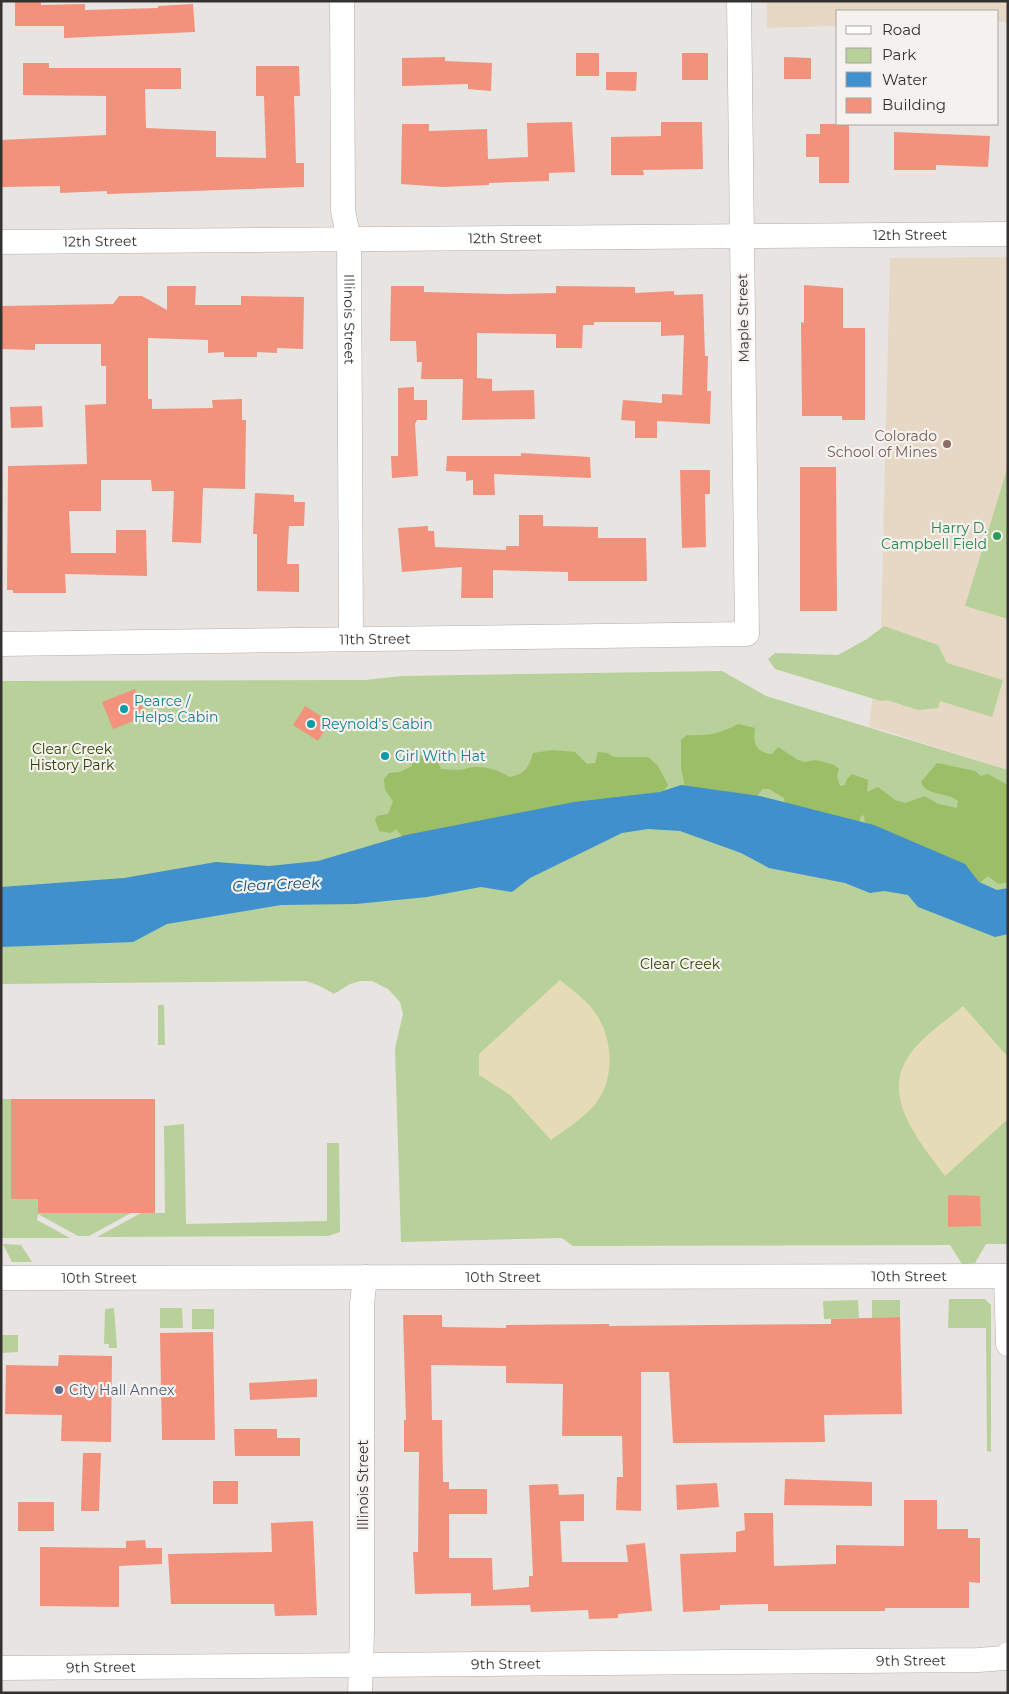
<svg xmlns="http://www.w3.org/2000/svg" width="1009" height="1694" viewBox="0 0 1009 1694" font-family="Montserrat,sans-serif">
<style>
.education{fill:#e7d8c6}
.green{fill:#b8d099}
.forest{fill:#9cbe67}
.sand{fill:#e5dbb6}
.water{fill:#3f90cd}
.building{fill:#f2927c}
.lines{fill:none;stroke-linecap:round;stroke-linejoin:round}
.minor-casing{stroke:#b1adaa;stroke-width:25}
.minor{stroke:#fff;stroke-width:24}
.education-dot{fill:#8d6e63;stroke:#f5f1ee;stroke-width:2}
.leisure-dot{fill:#2e9e5b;stroke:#f5f1ee;stroke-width:2}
.culture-dot{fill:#0f9aa8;stroke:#f5f1ee;stroke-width:2}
.service-dot{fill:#5c6f8a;stroke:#f5f1ee;stroke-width:2}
.labels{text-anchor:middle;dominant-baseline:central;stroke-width:4.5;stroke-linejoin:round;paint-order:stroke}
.street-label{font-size:14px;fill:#343231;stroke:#f5f1ee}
.education-label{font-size:14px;fill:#785e54;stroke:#f5f1ee;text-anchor:end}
.leisure-label{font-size:14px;fill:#27864d;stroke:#f5f1ee;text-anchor:end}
.culture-label{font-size:14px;fill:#0d838f;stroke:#f5f1ee;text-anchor:start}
.park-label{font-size:14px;fill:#2f4301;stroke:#f5f1ee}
.service-label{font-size:14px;fill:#4e5e75;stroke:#f5f1ee;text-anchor:start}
.water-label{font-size:15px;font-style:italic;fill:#145079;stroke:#f5f1ee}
</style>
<rect width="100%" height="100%" fill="#e8e4e1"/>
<path class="education" d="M 767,1 L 1008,1 L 1008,22 L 998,22 L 998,11 L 838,11 L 838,26 L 767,28 Z
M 1008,257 L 1008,770 L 869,726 L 881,631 L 890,258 Z"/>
<path class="green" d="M 1008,466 L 1008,619 L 965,606 Z
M 884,626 L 938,645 L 947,663 L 1003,680 L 992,717 L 940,701 L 938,708 L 918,710 L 887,700 L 881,701 L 775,669 L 768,659 L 775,653 L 838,655 L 867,639 Z
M 722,671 L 766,696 L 1008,770 L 1008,1244 L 986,1244 L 975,1263 L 962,1264 L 950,1245 L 573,1246 L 562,1238 L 401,1242 L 395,1048 L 403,1014 L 400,1002 L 388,989 L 372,981 L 360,981 L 350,984 L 334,994 L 320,986 L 306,981 L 1,984 L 1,681 L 365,680 L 402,676 Z
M 158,1005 L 164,1005 L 165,1045 L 158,1045 Z
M 1,1099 L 11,1099 L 11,1199 L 38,1199 L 38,1213 L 131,1213 L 89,1236 L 78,1236 L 38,1214 L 37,1220 L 70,1238 L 1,1238 Z
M 184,1124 L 186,1224 L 327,1221 L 327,1143 L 339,1143 L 340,1232 L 328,1236 L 97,1237 L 141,1213 L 165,1213 L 164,1126 Z
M 3,1244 L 21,1245 L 32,1262 L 12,1262 Z
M 949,1299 L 985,1299 L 991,1305 L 991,1452 L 987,1451 L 986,1328 L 948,1328 Z
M 858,1300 L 859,1318 L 824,1319 L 823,1301 Z
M 872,1300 L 900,1300 L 900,1317 L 872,1318 Z
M 114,1308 L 117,1348 L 109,1348 L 109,1344 L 104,1344 L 105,1309 Z
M 160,1308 L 182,1308 L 183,1328 L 160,1328 Z
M 192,1309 L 214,1309 L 214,1329 L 192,1329 Z
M 1,1335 L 18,1335 L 18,1352 L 1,1353 Z"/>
<path class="forest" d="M 738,724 L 755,728 C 753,744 755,752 772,754 L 778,747 L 798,760 L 805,762 L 816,760 L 834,765 L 839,769 L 837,776 L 840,786 L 845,785 L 847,779 L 852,774 L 868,780 L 867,792 L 878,787 L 895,800 L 905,803 L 925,796 L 938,804 L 957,808 L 958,801 C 946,791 927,797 921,782 L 937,763 L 975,771 L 981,776 L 988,774 L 1008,785 L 1008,882 L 998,884 L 988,876 L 974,888 L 866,835 L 864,815 L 860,817 L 860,828 L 786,808 L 784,798 L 769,789 L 762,789 L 754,802 L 686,792 L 681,768 L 681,740 L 687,735 C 707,736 720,734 738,724 Z
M 553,750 L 575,752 L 587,764 L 595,763 L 598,752 L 607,753 L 614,757 L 648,757 L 658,766 L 668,785 L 659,796 L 482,826 L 479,819 L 477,823 L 405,840 L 396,829 L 391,833 L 379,831 L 375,820 L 377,816 L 388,814 L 393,801 L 385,790 L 384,779 L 389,773 L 400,772 L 412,766 L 410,758 L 415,754 L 437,760 L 441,769 C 448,769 459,771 465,769 C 481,764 496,769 510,777 C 525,774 529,767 533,753 Z"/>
<path class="sand" d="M 560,980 C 572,990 588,1001 596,1014 C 615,1042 615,1085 591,1109 C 579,1121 565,1130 551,1140 L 510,1095 L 479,1075 L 479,1054 Z
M 963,1006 L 1008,1057 L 1008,1119 L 945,1176 C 918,1139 877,1094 913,1050 C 927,1033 947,1020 963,1006 Z"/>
<path class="water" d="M 681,785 L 760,796 L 874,825 L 965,864 L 979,882 L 997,890 L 1008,888 L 1008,934 L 995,937 L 918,907 L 908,895 L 884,891 L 870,893 L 845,883 L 769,868 L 741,853 L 680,831 L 648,829 L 622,833 L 530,878 L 512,892 L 481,887 L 427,897 L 356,904 L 281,905 L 167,924 L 133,942 L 1,947 L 1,887 L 124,878 L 216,862 L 269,866 L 318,861 L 406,835 L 574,802 L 660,792 Z"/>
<path class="building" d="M 15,1 L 41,1 L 41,5 L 85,4 L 85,10 L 158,8 L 158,6 L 193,4 L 195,32 L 64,38 L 64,26 L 15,26 Z
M 576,53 L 599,53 L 599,76 L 576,76 Z
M 682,53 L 708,53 L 708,80 L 682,80 Z
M 445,57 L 445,61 L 492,63 L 491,91 L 468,89 L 468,84 L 402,86 L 402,58 Z
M 784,57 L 811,58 L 811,79 L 784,79 Z
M 23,63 L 49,63 L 49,68 L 181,68 L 181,89 L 145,89 L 146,128 L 216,131 L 216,157 L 266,158 L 264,96 L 256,96 L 256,66 L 299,66 L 300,96 L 294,96 L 296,163 L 304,163 L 304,187 L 107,194 L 107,191 L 60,193 L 60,186 L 2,187 L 1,140 L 106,135 L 106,96 L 23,95 Z
M 606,72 L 637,72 L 636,91 L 606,90 Z
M 572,122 L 575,172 L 549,173 L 549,181 L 489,183 L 489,185 L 443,187 L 401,184 L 402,124 L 429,124 L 429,131 L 487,129 L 488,159 L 528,157 L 527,123 Z
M 661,122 L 702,122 L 703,169 L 643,170 L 644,175 L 611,175 L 611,137 L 661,136 Z
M 820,124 L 849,124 L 849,183 L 819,183 L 819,157 L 806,157 L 806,134 L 820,134 Z
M 894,132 L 990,136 L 988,167 L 936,165 L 936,170 L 894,170 Z
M 804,285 L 843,288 L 843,328 L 865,328 L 865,420 L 842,420 L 842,416 L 802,416 L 801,322 L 804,323 Z
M 167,286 L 196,286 L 195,305 L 241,305 L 241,296 L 304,297 L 303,349 L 277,348 L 277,353 L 257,352 L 257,357 L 224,357 L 224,352 L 208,353 L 208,340 L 148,338 L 148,399 L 152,399 L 152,409 L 213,408 L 212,400 L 242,399 L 242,420 L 246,420 L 245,489 L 203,488 L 201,543 L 172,542 L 174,491 L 152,491 L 151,480 L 101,480 L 101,511 L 69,511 L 71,553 L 116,553 L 116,530 L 146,530 L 147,576 L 65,574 L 66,593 L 13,593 L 13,590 L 7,590 L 8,466 L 87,464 L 85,405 L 106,404 L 106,366 L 101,366 L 101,344 L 35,344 L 35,350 L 1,349 L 1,306 L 113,304 L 119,296 L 142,296 L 167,310 Z
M 391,286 L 424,286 L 424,292 L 504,294 L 556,293 L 556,286 L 635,287 L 635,293 L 674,291 L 674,295 L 703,294 L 705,356 L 708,356 L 707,391 L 711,391 L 710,424 L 657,421 L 657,438 L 635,438 L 635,421 L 621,420 L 623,400 L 662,403 L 662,394 L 682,395 L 684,335 L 661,336 L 661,322 L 594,322 L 594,325 L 583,325 L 582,348 L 556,348 L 556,334 L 477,333 L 477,378 L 492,379 L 492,391 L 534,390 L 535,419 L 462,420 L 463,379 L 421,379 L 422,362 L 417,362 L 416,341 L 390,341 Z
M 414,387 L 414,400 L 427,400 L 427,420 L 417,420 L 415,424 L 418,476 L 392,478 L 391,456 L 398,456 L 398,388 Z
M 42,406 L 43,427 L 11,428 L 10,407 Z
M 521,453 L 590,457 L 591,478 L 494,474 L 495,495 L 473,495 L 473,480 L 466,481 L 466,472 L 446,471 L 447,456 L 521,456 Z
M 800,467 L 836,467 L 837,611 L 800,611 Z
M 680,470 L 710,470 L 710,494 L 705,494 L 706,547 L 682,548 Z
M 255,493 L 294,495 L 294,502 L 305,502 L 304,526 L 289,526 L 287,564 L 299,564 L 299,592 L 257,591 L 257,534 L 253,534 Z
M 519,515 L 543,515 L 543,526 L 598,527 L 598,538 L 646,538 L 647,581 L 568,581 L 568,572 L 493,570 L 493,598 L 461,598 L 462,567 L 402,572 L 398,528 L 428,526 L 428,531 L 434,531 L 435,547 L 506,550 L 506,546 L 519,546 Z
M 135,689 L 146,716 L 113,729 L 102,702 Z
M 305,706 L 330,722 L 318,741 L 293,725 Z
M 11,1099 L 155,1099 L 155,1213 L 38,1213 L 38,1199 L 11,1199 Z
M 948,1195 L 980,1196 L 981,1226 L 948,1227 Z
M 403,1315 L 442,1315 L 442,1327 L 506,1328 L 506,1325 L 609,1324 L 609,1326 L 831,1324 L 831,1319 L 900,1317 L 902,1414 L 824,1415 L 825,1442 L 673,1443 L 669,1372 L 641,1372 L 641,1511 L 616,1510 L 617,1477 L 623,1477 L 622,1436 L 562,1436 L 563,1384 L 506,1383 L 506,1366 L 431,1365 L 432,1420 L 442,1420 L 443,1482 L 449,1482 L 449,1489 L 487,1489 L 487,1514 L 449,1514 L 449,1558 L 492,1558 L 493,1590 L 529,1587 L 529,1576 L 533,1576 L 529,1485 L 558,1484 L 559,1495 L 584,1494 L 584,1521 L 560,1521 L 562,1562 L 628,1562 L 626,1545 L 645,1543 L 652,1611 L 618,1614 L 618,1618 L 589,1619 L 588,1610 L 531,1612 L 530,1605 L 471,1606 L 471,1593 L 415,1594 L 413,1552 L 418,1552 L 419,1452 L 404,1452 L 404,1420 L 406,1420 Z
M 213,1332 L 215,1440 L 162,1440 L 160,1333 Z
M 59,1355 L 112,1356 L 111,1442 L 61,1441 L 62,1415 L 5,1414 L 6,1365 L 58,1366 Z
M 317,1379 L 317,1397 L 250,1400 L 249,1383 Z
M 234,1429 L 277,1429 L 277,1438 L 300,1438 L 300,1456 L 235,1456 Z
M 83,1453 L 101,1453 L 99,1511 L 81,1511 Z
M 785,1479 L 872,1482 L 872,1506 L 784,1505 Z
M 213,1481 L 238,1481 L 238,1504 L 213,1504 Z
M 717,1483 L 719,1507 L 677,1510 L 676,1485 Z
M 904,1500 L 937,1500 L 937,1529 L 968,1529 L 968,1538 L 980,1538 L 980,1583 L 969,1582 L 969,1608 L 885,1608 L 885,1611 L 768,1611 L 768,1604 L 720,1605 L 720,1610 L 683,1612 L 680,1554 L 736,1552 L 736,1532 L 745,1530 L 744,1513 L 773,1513 L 774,1566 L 836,1564 L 836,1545 L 904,1546 Z
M 18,1502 L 54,1502 L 54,1531 L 18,1531 Z
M 313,1521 L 317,1615 L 275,1616 L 274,1604 L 171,1604 L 168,1554 L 272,1552 L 271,1523 Z
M 145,1540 L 146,1548 L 162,1548 L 162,1564 L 119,1566 L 119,1607 L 40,1606 L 40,1547 L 126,1548 L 126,1541 Z"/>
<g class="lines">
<g class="minor-casing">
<g id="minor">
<path id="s1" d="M 342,1 L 343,211 L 349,239 L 351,638"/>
<path id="s2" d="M 1,242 L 1008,234"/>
<path id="s3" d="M 1,644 L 747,634 L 739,1"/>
<path id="s4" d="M 1,1278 L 1006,1276 L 1008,1344"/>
<path id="s5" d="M 1,1668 L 978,1660 L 1005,1658 L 1008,1654"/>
<path d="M 360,1693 L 362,1632 L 362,1304 L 365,1277"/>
</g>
</g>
<use href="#minor" class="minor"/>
</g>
<circle class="education-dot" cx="947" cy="444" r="5"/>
<circle class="leisure-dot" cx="997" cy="536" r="5"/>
<g class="culture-dot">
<circle cx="124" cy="709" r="5"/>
<circle cx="311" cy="724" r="5"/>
<circle cx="385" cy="756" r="5"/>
</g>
<circle class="service-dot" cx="59" cy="1390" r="5"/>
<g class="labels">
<g class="street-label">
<text stroke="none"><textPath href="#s2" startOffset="909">12th Street</textPath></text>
<text stroke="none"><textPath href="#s2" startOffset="504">12th Street</textPath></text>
<text stroke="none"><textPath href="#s2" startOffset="99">12th Street</textPath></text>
<text transform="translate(743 318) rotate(-91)">Maple Street</text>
<text stroke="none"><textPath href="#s1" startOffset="319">Illinois Street</textPath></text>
<text stroke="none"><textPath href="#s3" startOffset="374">11th Street</textPath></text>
<text stroke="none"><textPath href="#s4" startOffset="908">10th Street</textPath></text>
<text stroke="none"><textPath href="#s4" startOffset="502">10th Street</textPath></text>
<text stroke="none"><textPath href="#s4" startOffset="98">10th Street</textPath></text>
<text transform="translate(363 1485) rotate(-90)">Illinois Street</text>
<text stroke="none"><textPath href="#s5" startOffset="910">9th Street</textPath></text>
<text stroke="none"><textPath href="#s5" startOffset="505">9th Street</textPath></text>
<text stroke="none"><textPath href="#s5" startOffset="100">9th Street</textPath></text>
</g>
<g class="education-label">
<text x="937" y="436">Colorado<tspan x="937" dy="16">School of Mines</tspan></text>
</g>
<g class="leisure-label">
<text x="987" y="528">Harry D.<tspan x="987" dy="16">Campbell Field</tspan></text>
</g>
<g class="culture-label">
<text x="134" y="701">Pearce /<tspan x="134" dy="16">Helps Cabin</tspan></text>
<text x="321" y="724">Reynold's Cabin</text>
<text x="395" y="756">Girl With Hat</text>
</g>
<g class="park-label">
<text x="72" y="749">Clear Creek<tspan x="72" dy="16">History Park</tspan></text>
<text x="680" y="964">Clear Creek</text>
</g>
<g class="service-label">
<text x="69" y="1390">City Hall Annex</text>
</g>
<g class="water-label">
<text transform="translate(276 884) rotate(-3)">Clear Creek</text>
</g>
</g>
<rect width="1009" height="1694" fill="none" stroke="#343231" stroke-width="5"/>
<rect x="836" y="10" width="162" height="115" fill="#f5f1ee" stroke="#a8a5a2"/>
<rect x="846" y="26" width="25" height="8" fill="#ffffff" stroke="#a8a5a2"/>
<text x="882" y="35" font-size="15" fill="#343231">Road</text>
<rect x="846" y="48" width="25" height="15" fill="#b8d099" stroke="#a8a5a2"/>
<text x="882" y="60" font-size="15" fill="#343231">Park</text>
<rect x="846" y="72" width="25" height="15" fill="#3f90cd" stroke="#a8a5a2"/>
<text x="882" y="85" font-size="15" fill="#343231">Water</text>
<rect x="846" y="98" width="25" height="15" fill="#f2927c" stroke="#a8a5a2"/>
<text x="882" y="110" font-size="15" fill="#343231">Building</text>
</svg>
